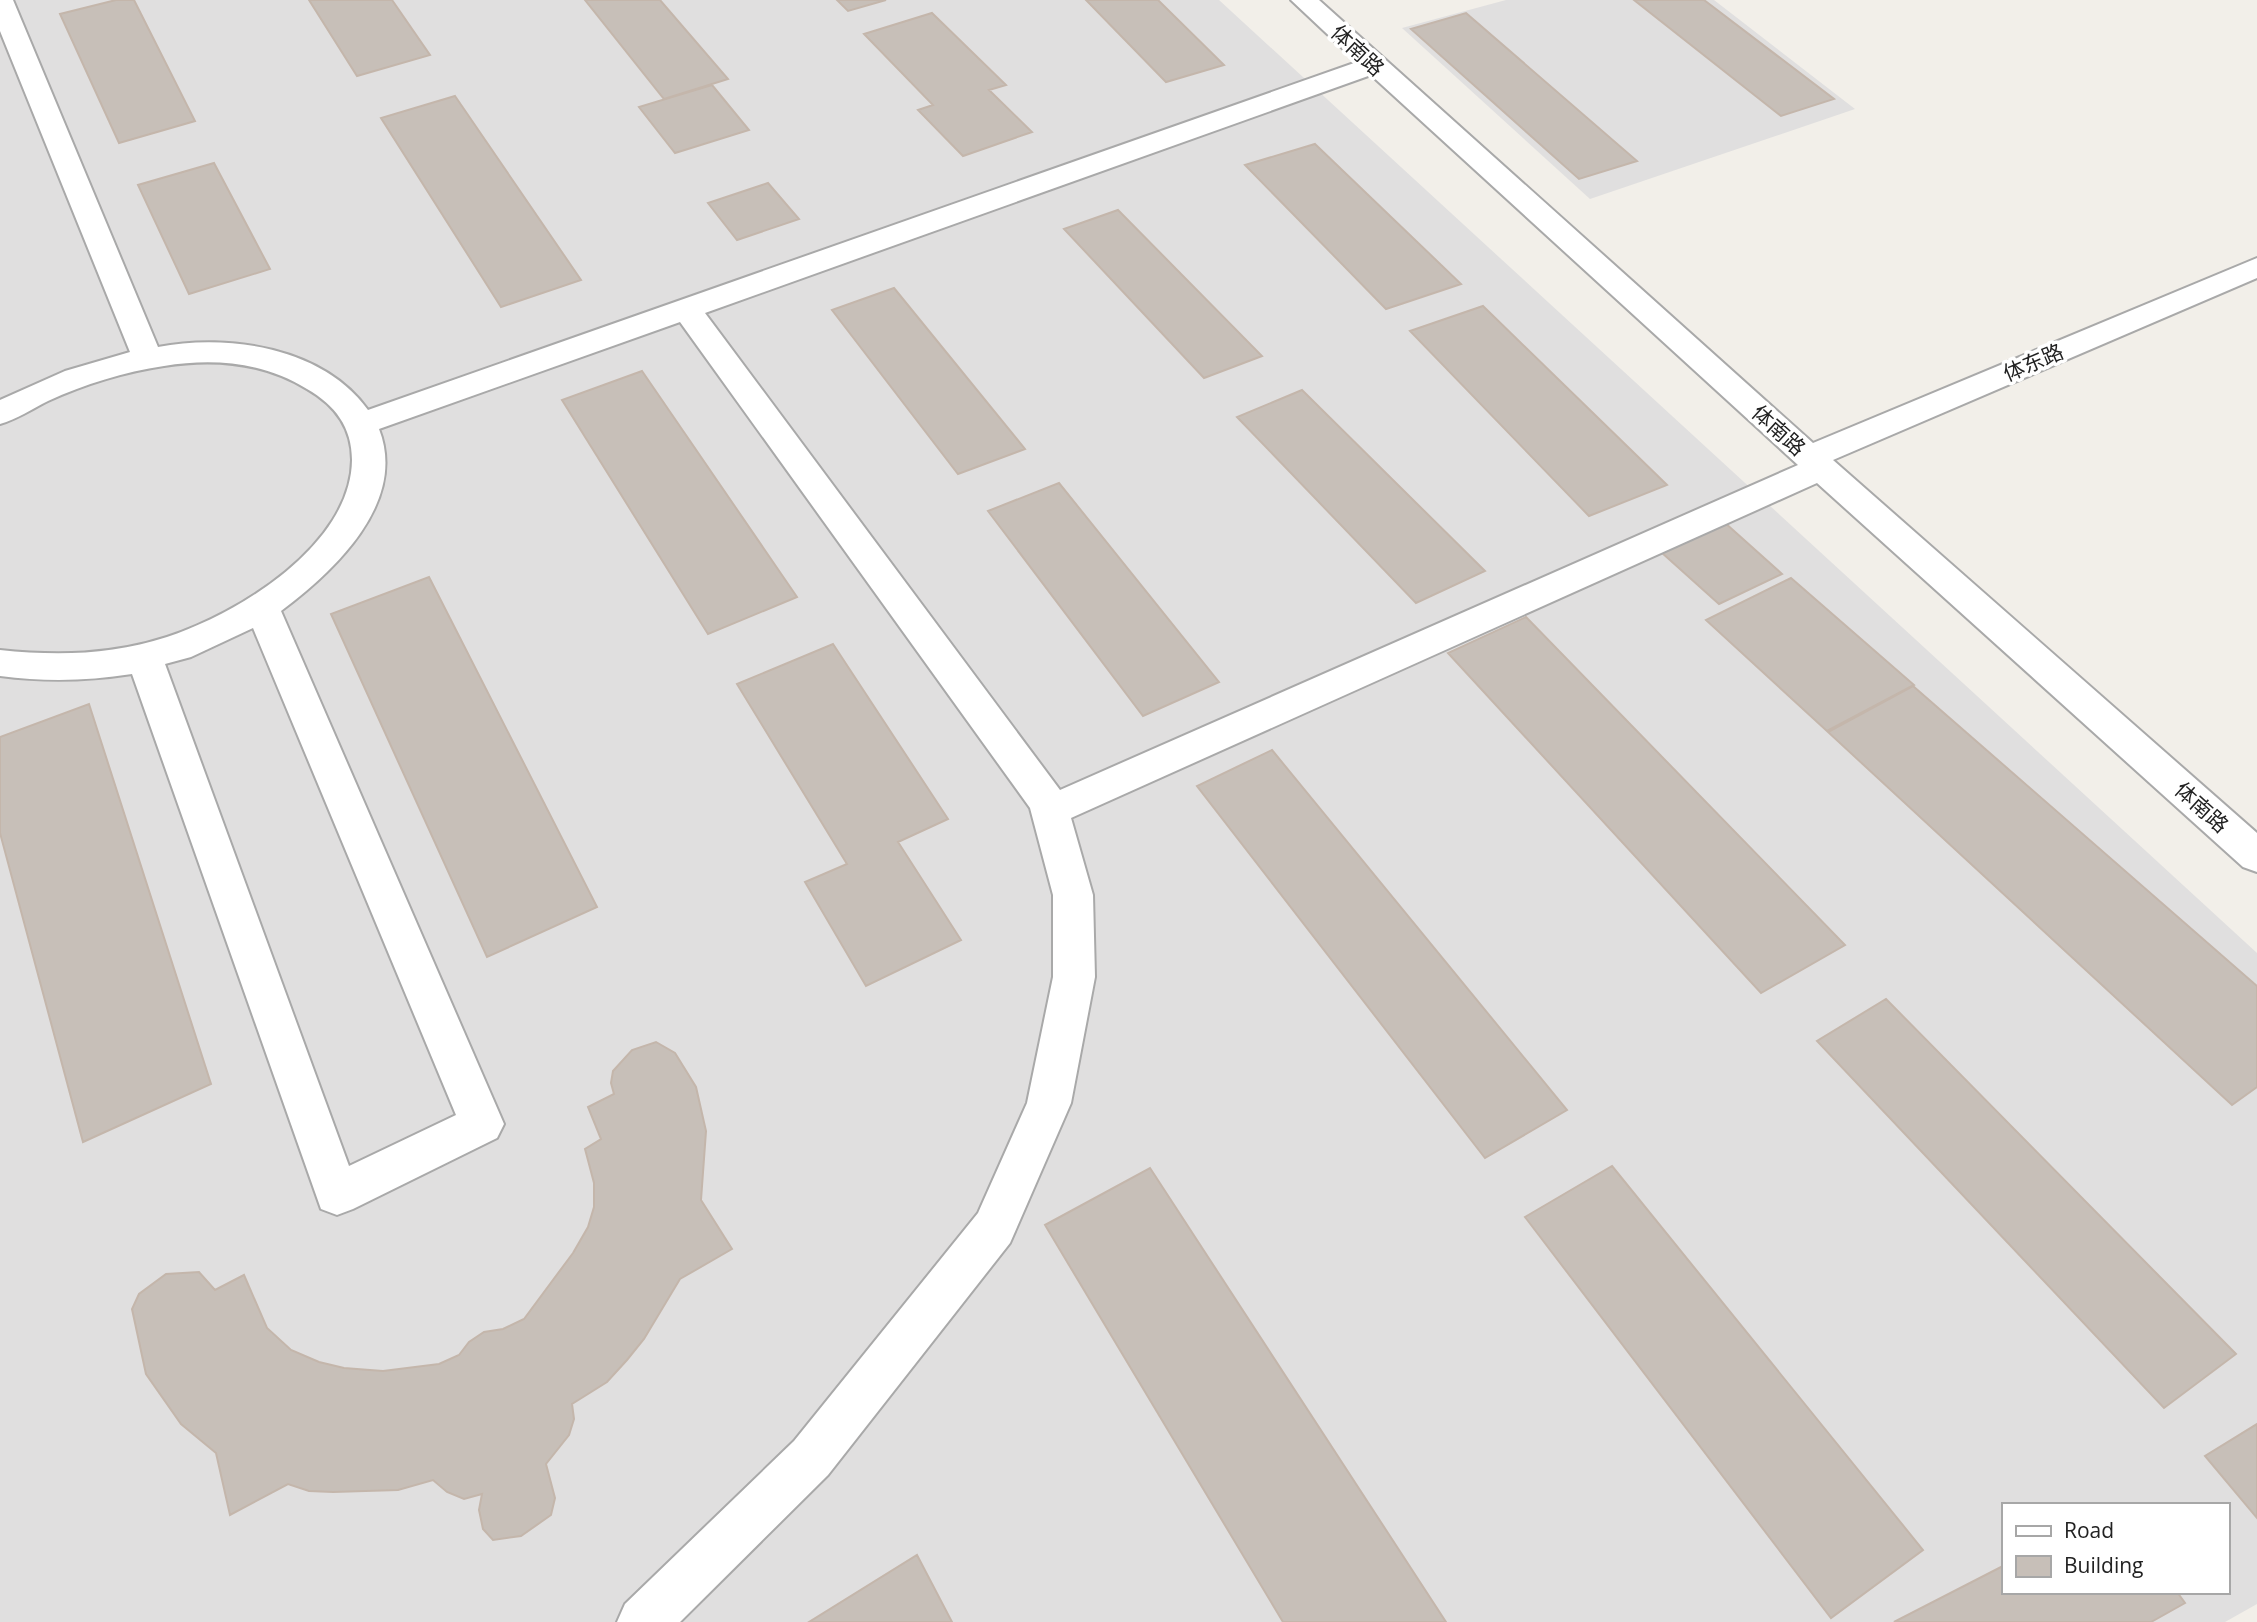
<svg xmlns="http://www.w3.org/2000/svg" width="2257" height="1622" viewBox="0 0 2257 1622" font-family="'Open Sans','Noto Sans SC',sans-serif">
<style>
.residential{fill:#e0dfdf;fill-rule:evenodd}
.building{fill:#c7bfb8;stroke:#c4b6ab;stroke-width:2}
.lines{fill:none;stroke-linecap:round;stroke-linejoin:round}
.minor-casing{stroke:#a9a9a9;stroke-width:4}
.minor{fill:#fff;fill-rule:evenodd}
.labels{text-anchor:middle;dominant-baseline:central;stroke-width:7;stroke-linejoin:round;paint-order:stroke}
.street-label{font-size:21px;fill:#222;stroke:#fff}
</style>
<rect width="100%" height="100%" fill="#f2efe9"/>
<path class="residential" d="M 0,0 L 1219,0 L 2257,953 L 2257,1604 L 2225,1622 L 0,1622 ZM 2003,1505 L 2227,1505 L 2227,1592 L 2003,1592 Z
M 1506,0 L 1714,0 L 1855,109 L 1590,199 L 1402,28 Z"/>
<path class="building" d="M 116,0 L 134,0 L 195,121 L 119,143 L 60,14 Z
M 309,0 L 392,0 L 430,55 L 357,76 Z
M 585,0 L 660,0 L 728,79 L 664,99 Z
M 837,0 L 886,0 L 848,11 Z
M 1086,0 L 1158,0 L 1224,65 L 1166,82 Z
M 1634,0 L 1704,0 L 1834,99 L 1781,116 Z
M 932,13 L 1006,85 L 989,90 L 1032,132 L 963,156 L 918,110 L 933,105 L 864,34 Z
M 1466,13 L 1637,161 L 1579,179 L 1411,29 Z
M 712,85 L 749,130 L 675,153 L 639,107 Z
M 455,96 L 581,280 L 501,307 L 381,118 Z
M 1315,144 L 1461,284 L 1386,309 L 1245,165 Z
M 214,163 L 270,269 L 189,294 L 138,185 Z
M 768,183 L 799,219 L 737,240 L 708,203 Z
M 1118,210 L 1262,356 L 1204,378 L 1064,229 Z
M 894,288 L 1025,449 L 958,474 L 832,310 Z
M 1483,306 L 1667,485 L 1589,516 L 1410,331 Z
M 642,371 L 797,597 L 708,634 L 562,400 Z
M 1302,390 L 1485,571 L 1416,603 L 1237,417 Z
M 1059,483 L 1219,682 L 1143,716 L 988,511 Z
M 1724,522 L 1782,574 L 1719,604 L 1661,552 Z
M 429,577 L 597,907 L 487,957 L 331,614 Z
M 1791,578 L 1914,685 L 1827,731 L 1706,620 Z
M 1526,617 L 1845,945 L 1761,993 L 1448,653 Z
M 833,644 L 948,819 L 898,842 L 961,940 L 866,986 L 805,882 L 847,864 L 737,684 Z
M 1913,686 L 2257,986 L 2257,1087 L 2232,1105 L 1828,732 Z
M 89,704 L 211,1084 L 83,1142 L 0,833 L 0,737 Z
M 1272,750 L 1567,1110 L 1485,1158 L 1197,786 Z
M 1886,999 L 2236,1354 L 2164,1408 L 1817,1041 Z
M 656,1042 L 675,1053 L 696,1087 L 706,1131 L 701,1200 L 732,1249 L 680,1279 L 644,1339 L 627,1360 L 607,1382 L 572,1404 L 574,1419 L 569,1435 L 546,1464 L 555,1498 L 551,1515 L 521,1536 L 493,1540 L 483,1529 L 479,1510 L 482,1494 L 464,1499 L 447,1492 L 433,1480 L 398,1490 L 333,1492 L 309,1491 L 288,1484 L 230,1515 L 216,1453 L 181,1424 L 146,1374 L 132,1309 L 139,1294 L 166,1274 L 199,1272 L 215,1290 L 244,1275 L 267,1328 L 291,1350 L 319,1362 L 344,1368 L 383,1371 L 439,1364 L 459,1355 L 469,1342 L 484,1332 L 503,1329 L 524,1319 L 573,1253 L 588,1227 L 594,1207 L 594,1183 L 585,1149 L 601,1139 L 588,1107 L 614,1094 L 611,1083 L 613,1071 L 632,1050 Z
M 1612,1166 L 1923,1550 L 1831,1618 L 1525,1217 Z
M 1150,1168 L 1446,1622 L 1283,1622 L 1045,1225 Z
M 2257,1424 L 2257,1518 L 2205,1456 Z
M 917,1555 L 952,1622 L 809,1622 Z
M 2003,1566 L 2003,1592 L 2177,1592 L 2185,1603 L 2151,1622 L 1894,1622 Z"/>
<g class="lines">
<g class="minor-casing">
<path id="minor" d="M 0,0 L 13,0 L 158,347 C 229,333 324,348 368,410 L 1357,62 L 1291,0 L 1319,0 L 1813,443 L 2257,258 L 2257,278 L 1833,460 L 2257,833 L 2257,872 L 2243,867 L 1817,483 L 1071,818 L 1093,895 L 1095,977 L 1071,1103 L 1010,1243 L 828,1475 L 680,1622 L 617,1622 L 625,1604 L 794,1441 L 978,1213 L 1027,1103 L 1053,977 L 1053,895 L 1030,808 L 680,322 L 379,429 C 408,503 333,572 281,611 L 504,1124 L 497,1138 L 353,1209 L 337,1215 L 321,1209 L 132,674 C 87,681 46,682 0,676 L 0,650 C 57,656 112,655 167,637 C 238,614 351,545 352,460 C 352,427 335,405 307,389 C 263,362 214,358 164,366 C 124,372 85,384 48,401 C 32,409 17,419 0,424 L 0,400 L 65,371 L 130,352 L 0,31 ZM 1371,75 L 1798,465 L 1060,790 L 705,313 ZM 253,628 L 456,1115 L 349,1166 L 165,664 L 191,657 Z"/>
</g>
<use href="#minor" class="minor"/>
</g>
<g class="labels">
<g class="street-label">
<text transform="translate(1358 50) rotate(43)">体南路</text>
<text transform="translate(2033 362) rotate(-23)">体东路</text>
<text transform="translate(1779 430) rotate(42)">体南路</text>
<text transform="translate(2202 807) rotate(42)">体南路</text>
</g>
</g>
<rect x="2002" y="1503" width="228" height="91" fill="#ffffff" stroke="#a7a7a7" stroke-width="2"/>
<rect x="2016" y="1526" width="35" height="10" fill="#ffffff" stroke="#a7a7a7" stroke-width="2"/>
<text x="2064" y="1538" font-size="21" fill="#222222">Road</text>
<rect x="2016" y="1556" width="35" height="21" fill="#c7bfb8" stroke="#a7a7a7" stroke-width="2"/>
<text x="2064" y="1573" font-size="21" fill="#222222">Building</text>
</svg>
